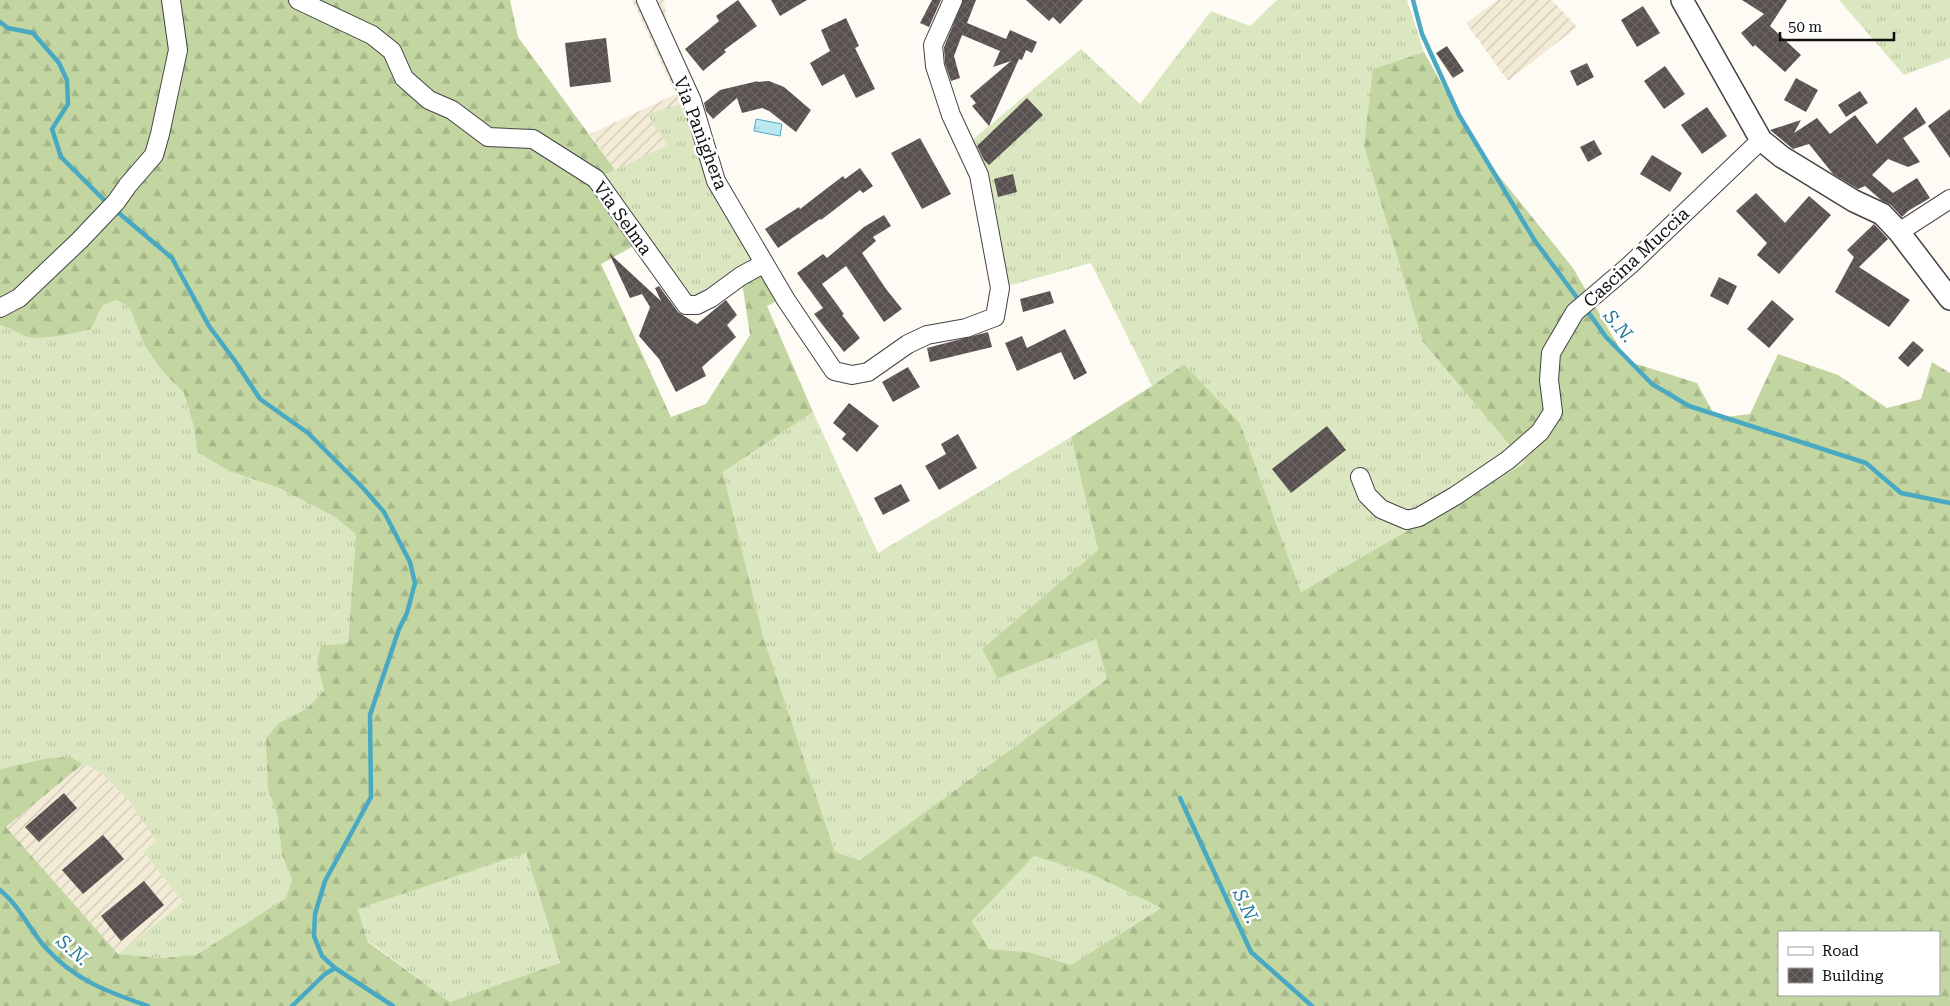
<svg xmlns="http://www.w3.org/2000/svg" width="1950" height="1006" viewBox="0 0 1950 1006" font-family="'Roboto Serif',serif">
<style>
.farmland{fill:url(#farmland-furrows)}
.grass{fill:url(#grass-tufts)}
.forest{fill:url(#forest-firs);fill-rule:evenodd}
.water{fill:url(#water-ripples);stroke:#4aa9c2}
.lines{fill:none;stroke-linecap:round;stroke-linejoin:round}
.stream{stroke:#4aa9c2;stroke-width:4.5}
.building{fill:url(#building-cross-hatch)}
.minor-casing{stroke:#434343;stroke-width:20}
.tertiary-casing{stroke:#434343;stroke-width:24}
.minor{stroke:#fff;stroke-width:18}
.tertiary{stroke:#fff;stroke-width:21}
.labels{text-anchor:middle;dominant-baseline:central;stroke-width:5;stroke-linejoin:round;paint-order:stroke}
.street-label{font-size:18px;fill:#101010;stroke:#fff}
.water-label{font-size:19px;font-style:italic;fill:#237b99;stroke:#fff}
</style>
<defs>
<pattern id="farmland-furrows" width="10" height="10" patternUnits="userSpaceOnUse" patternTransform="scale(1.25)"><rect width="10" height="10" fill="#f3ebd6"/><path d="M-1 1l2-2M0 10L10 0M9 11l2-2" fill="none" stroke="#cfc8b7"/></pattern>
<pattern id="grass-tufts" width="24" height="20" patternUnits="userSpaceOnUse" patternTransform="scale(1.25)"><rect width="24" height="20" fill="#dbe7c0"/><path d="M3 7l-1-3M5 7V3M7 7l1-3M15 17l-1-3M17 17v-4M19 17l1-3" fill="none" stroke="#bbc5a4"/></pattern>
<pattern id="forest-firs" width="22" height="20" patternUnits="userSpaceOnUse" patternTransform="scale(1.25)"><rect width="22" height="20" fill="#c3d6a1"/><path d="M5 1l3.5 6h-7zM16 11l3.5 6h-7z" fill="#a6b78a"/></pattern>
<pattern id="water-ripples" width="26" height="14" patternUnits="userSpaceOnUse" patternTransform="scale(1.25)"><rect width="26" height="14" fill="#bde8f2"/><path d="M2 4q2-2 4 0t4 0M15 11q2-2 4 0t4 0" fill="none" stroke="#a1c6ce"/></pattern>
<pattern id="building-cross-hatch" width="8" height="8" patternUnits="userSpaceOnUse" patternTransform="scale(1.25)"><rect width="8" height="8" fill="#58504e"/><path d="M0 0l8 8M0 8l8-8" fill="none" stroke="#6b6563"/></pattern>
</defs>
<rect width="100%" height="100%" fill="#fefbf5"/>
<path class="farmland" d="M 632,0 L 664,0 L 668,32 L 691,101 L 667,145 L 615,170 L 590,134 L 676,94 Z
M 1498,0 L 1552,0 L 1577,27 L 1508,81 L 1466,23 Z
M 83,764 L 102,774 L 129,801 L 156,841 L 143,852 L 183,902 L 118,954 L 6,827 Z"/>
<path class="grass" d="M 1277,0 L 1407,0 L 1424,52 L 1373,69 L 1423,342 L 1526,463 L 1301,592 L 1240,423 L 1184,364 L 1152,386 L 1091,263 L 1004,287 L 971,141 L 1081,49 L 1140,104 L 1211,11 L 1250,26 Z
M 1839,0 L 1950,0 L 1950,58 L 1904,75 Z
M 691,101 L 760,261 L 697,305 L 596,179 L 667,145 L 647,114 Z
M 116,300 L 129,307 L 145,346 L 163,372 L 184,393 L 194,428 L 197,452 L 229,471 L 279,488 L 333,516 L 356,534 L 348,643 L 317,662 L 324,691 L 306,709 L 279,723 L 268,789 L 277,815 L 282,855 L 292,879 L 286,898 L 196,955 L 161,958 L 118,954 L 183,902 L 143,852 L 156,841 L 129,801 L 102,774 L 71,757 L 47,758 L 0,769 L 0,325 L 9,327 L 29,337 L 91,329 L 102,306 Z
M 813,412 L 878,553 L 1071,437 L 1098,550 L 982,649 L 998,679 L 1096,639 L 1107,679 L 861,860 L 835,852 L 763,636 L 723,472 Z
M 526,853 L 560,964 L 450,1002 L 368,941 L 358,909 Z
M 1034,856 L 1091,874 L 1161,908 L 1071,965 L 1029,952 L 989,949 L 972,921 Z"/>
<path class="forest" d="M 0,0 L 510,0 L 518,37 L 615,170 L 596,178 L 641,242 L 601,264 L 671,417 L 706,404 L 750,335 L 741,276 L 760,261 L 783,298 L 767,306 L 813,412 L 723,472 L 763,636 L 835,852 L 860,860 L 1107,679 L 1096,639 L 998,679 L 982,649 L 1098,550 L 1071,437 L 1152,386 L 1184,364 L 1240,423 L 1301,592 L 1525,463 L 1423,342 L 1364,146 L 1373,69 L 1424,52 L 1472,138 L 1487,161 L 1573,268 L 1627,361 L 1697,383 L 1716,418 L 1750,414 L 1778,354 L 1838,375 L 1887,408 L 1921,399 L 1932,362 L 1950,373 L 1950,1006 L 0,1006 L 0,769 L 47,758 L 71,757 L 83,764 L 6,827 L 118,954 L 161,958 L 196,955 L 286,898 L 292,879 L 282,855 L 277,815 L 268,789 L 266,738 L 279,723 L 306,709 L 324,691 L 317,662 L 321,646 L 348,643 L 356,534 L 333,516 L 279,488 L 229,471 L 197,452 L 194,428 L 184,393 L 163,372 L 145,346 L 129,307 L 116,300 L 102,306 L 91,329 C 76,333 45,340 29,337 C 19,335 10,327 0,325 ZM 526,853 L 560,963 L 450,1002 L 368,942 L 358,909 ZM 1034,856 L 1091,874 L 1161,908 L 1071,965 L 1029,952 L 989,949 L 972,921 ZM 1779,932 L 1939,932 L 1939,995 L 1779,995 Z"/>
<path class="water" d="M 756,119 L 782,124 L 780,136 L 754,131 Z"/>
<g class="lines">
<path class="stream" d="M 1413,0 L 1422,34 L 1459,115 L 1535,241 L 1581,303
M 0,22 L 8,28 L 33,33 L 59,63 L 67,80 L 68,104 L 52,129 L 61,157 L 108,204
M 114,209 L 172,258 L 209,326 L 235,361 L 260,399 L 308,433 L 363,488 L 384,512 L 410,562 L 415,583 L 407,613 L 399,629 L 370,715 L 371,797 L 325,881 L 315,914 L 314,936 L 322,956 L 335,968 L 393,1006
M 1586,309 L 1606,337 L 1652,384 L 1689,406 L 1866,463 L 1901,493 L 1950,503
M 1180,798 L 1251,952 L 1312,1006
M 0,890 C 20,906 29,929 45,947 C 74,980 108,992 148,1006
M 292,1006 L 325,974 L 335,968"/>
</g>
<path class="building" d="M 738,0 L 757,26 L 724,50 L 726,52 L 703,71 L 685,49 L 719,21 L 716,16 Z
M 771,0 L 807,0 L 780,16 Z
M 932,0 L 941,0 L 929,27 L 920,23 Z
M 963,0 L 976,0 L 967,23 L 1006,39 L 1010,30 L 1037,42 L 1032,53 L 1026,50 L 1022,60 L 1019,59 L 989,126 L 972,106 L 976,103 L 970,96 L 1011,61 L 993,67 L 1000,51 L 962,35 L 954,56 L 960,78 L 951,81 L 945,64 L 944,47 Z
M 1026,0 L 1083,0 L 1060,24 L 1053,17 L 1049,21 Z
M 1742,0 L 1787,0 L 1770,26 L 1801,55 L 1785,72 L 1755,45 L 1753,47 L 1741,33 L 1764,14 Z
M 1643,6 L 1660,33 L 1637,47 L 1621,20 Z
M 846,18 L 859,46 L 855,48 L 875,89 L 856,98 L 844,74 L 822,86 L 810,63 L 830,51 L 821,30 Z
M 606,38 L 611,82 L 570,87 L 565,43 Z
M 1447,46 L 1464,71 L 1453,78 L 1436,53 Z
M 1587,63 L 1594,77 L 1577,86 L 1570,71 Z
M 1665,66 L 1685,94 L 1664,109 L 1644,81 Z
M 1796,78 L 1818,90 L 1806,112 L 1784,100 Z
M 758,81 L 757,82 L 769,81 L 784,87 L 811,110 L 796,132 L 769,111 L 762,108 L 742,113 L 737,98 L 713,119 L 706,111 L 704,103 L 720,90 Z
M 1860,91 L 1868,103 L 1846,117 L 1838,105 Z
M 1027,98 L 1043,115 L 989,165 L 984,160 L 977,146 Z
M 1707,107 L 1727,136 L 1702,154 L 1681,125 Z
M 1916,107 L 1926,123 L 1903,138 L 1920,162 L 1908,167 L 1888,159 L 1872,175 L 1893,193 L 1917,178 L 1930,198 L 1908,211 L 1902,217 L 1891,205 L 1881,200 L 1865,186 L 1858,189 L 1833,174 L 1809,144 L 1793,149 L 1770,130 L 1801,120 L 1794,133 L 1817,118 L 1830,134 L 1855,115 L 1877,144 Z
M 1950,109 L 1950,158 L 1928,126 Z
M 920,138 L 951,194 L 922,209 L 891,153 Z
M 1594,140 L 1602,154 L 1588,162 L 1580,147 Z
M 1652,155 L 1682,173 L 1670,192 L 1640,174 Z
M 860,168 L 873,186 L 863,193 L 860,190 L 821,220 L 820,219 L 778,248 L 765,229 L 799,207 L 800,209 L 843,176 L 845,179 Z
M 1013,174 L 1017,192 L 998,197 L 994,179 Z
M 1756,193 L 1785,223 L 1809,196 L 1831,215 L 1779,274 L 1757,255 L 1767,243 L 1736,211 Z
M 884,215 L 891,226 L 873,237 L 876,241 L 862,253 L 886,289 L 902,309 L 884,322 L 846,266 L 822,284 L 844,314 L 842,315 L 860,338 L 844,352 L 814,314 L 823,308 L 797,273 L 823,254 L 827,258 L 864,227 Z
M 1874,224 L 1888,239 L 1859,267 L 1910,300 L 1889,327 L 1835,292 L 1854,257 L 1847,250 Z
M 609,253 L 661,301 L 655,288 L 659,286 L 678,312 L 697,324 L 726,300 L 737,315 L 727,325 L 736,337 L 702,367 L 706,376 L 676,392 L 659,359 L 639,336 L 650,307 L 642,294 L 630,298 Z
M 1719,277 L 1737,286 L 1728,305 L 1710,296 Z
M 1050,291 L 1054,303 L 1023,312 L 1020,299 Z
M 1772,300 L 1794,319 L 1769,348 L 1747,329 Z
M 1065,329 L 1087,373 L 1074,380 L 1061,352 L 1017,371 L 1005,343 L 1022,336 L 1027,348 Z
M 988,332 L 992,347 L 930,362 L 927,348 Z
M 1913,341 L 1924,350 L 1908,367 L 1898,358 Z
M 908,367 L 920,387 L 893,402 L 882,382 Z
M 849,403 L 879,426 L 857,452 L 842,439 L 846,434 L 833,423 Z
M 1327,426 L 1346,450 L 1291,493 L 1272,469 Z
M 958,434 L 977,468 L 939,490 L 925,466 L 946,454 L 941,444 Z
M 901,484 L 910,501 L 883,515 L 874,498 Z
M 64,793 L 77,808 L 39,842 L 25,827 Z
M 103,835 L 124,859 L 83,894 L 62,870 Z
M 144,881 L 164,905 L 121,941 L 101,916 Z"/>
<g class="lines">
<g class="minor-casing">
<path id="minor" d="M 298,0 L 372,35 L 392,51 L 404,78 L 429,100 L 452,110 L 488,137 L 533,139 L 596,179 L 686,305 L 697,305 L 711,298 L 741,276 L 763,264
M 646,0 L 692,101 L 716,181 L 786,300 L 834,371 L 852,375 L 868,372 L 908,344 L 927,335 L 966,328 L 995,317 L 1000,288 L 979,175 L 951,115 L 935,66 L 933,45 L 953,0
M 1899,232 L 1950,199
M 0,308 L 19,298 L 80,240 L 116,202 L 128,185 L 154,155 L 160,134 L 178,50 L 171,0
M 1360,477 L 1367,495 L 1381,509 L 1407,520 L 1419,517 L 1455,496 L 1508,460 L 1540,432 L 1553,412 L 1549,380 L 1551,353 L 1575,312 L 1630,265 L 1761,140"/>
</g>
<g class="tertiary-casing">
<path id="tertiary" d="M 1682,0 L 1761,140 L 1782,157 L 1854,201 L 1882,214 L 1899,232 L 1950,299"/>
</g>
<use href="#minor" class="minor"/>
<use href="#tertiary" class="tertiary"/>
</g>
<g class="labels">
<g class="street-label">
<text transform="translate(701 133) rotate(69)">Via Panighera</text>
<text transform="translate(623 218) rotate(54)">Via Selma</text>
<text transform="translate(1636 257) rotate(-43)">Cascina Muccia</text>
</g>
<g class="water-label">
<text transform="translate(1619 326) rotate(49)">S.N.</text>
<text transform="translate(1246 906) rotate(65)">S.N.</text>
<text transform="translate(73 950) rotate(41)">S.N.</text>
</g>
</g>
<rect x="1778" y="931" width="162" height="65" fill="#ffffff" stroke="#9f9f9f"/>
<rect x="1788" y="947" width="25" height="8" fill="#ffffff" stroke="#9f9f9f"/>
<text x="1822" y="956" font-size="15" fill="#101010">Road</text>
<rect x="1788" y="968" width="25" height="15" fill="url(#building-cross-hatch)" stroke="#9f9f9f"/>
<text x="1822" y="981" font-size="15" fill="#101010">Building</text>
<path d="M1780 32v8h114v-8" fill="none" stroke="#101010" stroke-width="2.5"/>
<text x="1788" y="32" font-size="15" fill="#101010" stroke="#ffffff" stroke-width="4" paint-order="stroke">50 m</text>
</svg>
